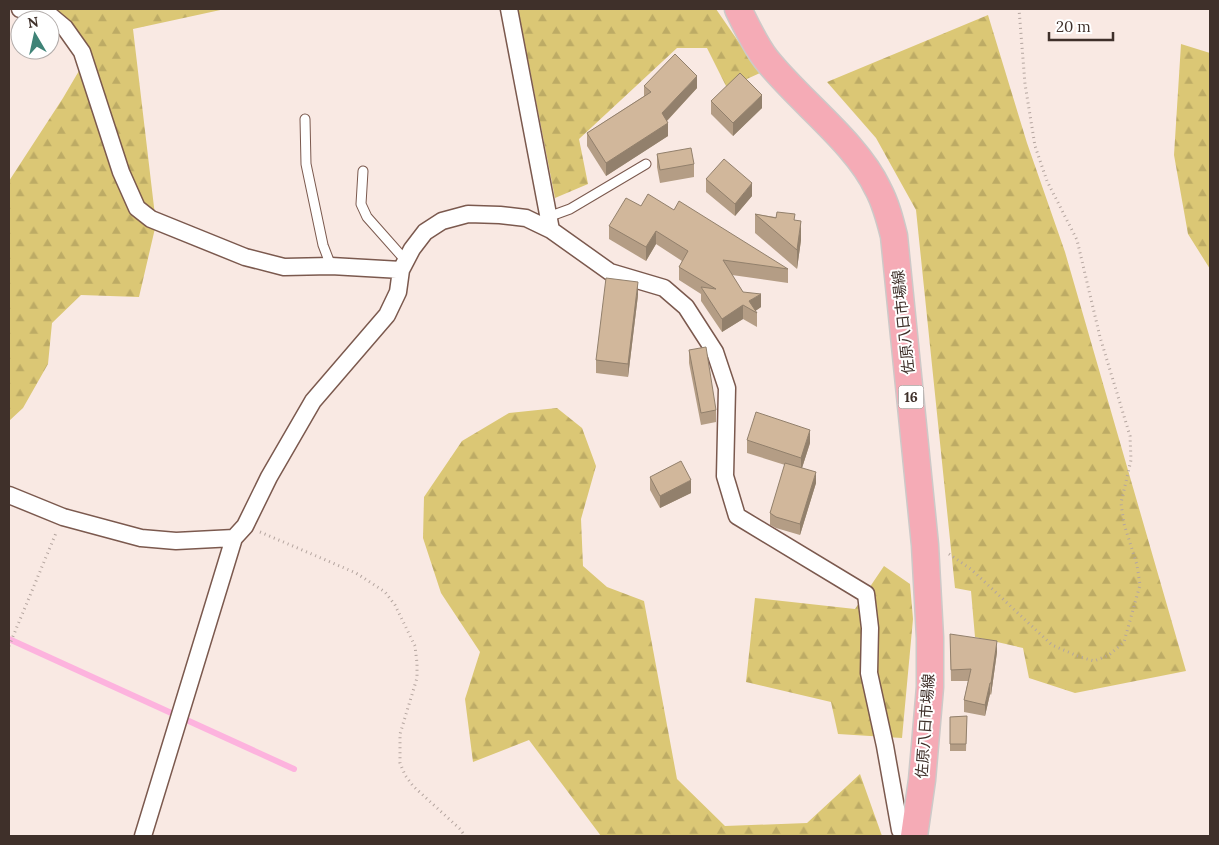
<svg xmlns="http://www.w3.org/2000/svg" width="1219" height="845" viewBox="0 0 1219 845" font-family="Lora,'Noto Sans JP',serif">
<style>
.forest{fill:url(#forest-firs)}
.lines{fill:none;stroke-linecap:round;stroke-linejoin:round}
.stream{stroke:#fdb3de;stroke-width:6}
.service-casing{stroke:#7b594e;stroke-width:11}
.minor-casing{stroke:#7b594e;stroke-width:19}
.primary-casing{stroke:#cdc9c8;stroke-width:29}
.path{stroke:#b4a59f;stroke-width:3;stroke-dasharray:1 4;stroke-linecap:butt}
.service{stroke:#fff;stroke-width:9}
.minor{stroke:#fff;stroke-width:16}
.primary{stroke:#f5abb6;stroke-width:26}
.wall{fill:#b49d85}
.shaded-wall{fill:#92806c}
.building{fill:#d1b79b;stroke:#92806c}
.labels{text-anchor:middle;dominant-baseline:central;stroke-width:4;stroke-linejoin:round;paint-order:stroke}
.shield{fill:#fff;stroke:#796e6a;stroke-width:1}
.shield-label{font-size:14px;font-weight:bold;fill:#3f302a}
.street-label{font-size:15px;fill:#3f302a;stroke:#fff}
</style>
<defs>
<pattern id="forest-firs" width="22" height="20" patternUnits="userSpaceOnUse" patternTransform="scale(1.25)"><rect width="22" height="20" fill="#dbc775"/><path d="M5 1l3.5 6h-7zM16 11l3.5 6h-7z" fill="#bdab65"/></pattern>
</defs>
<rect width="100%" height="100%" fill="#f9e9e3"/>
<path class="forest" d="M 53,9 L 225,9 L 133,29 L 156,224 L 139,297 L 81,295 L 52,323 L 48,364 L 23,408 L 9,421 L 9,181 L 63,98 L 83,64 Z
M 518,9 L 716,9 L 760,73 L 727,88 L 707,48 L 677,48 L 579,139 L 588,184 L 555,198 Z
M 988,15 L 1027,143 L 1065,252 L 1186,671 L 1075,693 L 1029,678 L 1023,648 L 975,637 L 971,591 L 955,588 L 916,210 L 876,138 L 827,82 Z
M 1181,44 L 1210,53 L 1210,269 L 1188,234 L 1174,155 Z
M 557,408 L 582,428 L 596,466 L 581,519 L 583,566 L 607,587 L 644,601 L 677,779 L 725,826 L 807,823 L 860,774 L 882,836 L 601,836 L 529,740 L 473,762 L 465,699 L 480,652 L 441,593 L 423,538 L 424,497 L 462,441 L 509,413 Z
M 884,566 L 910,584 L 913,619 L 902,738 L 838,734 L 831,702 L 746,682 L 755,598 L 855,609 Z"/>
<g class="lines">
<path class="stream" d="M 9,639 L 294,769"/>
<g class="service-casing">
<path id="service" d="M 305,119 L 306,164 L 323,245 L 331,266
M 363,171 L 361,204 L 367,217 L 406,261
M 548,217 L 570,209 L 646,164"/>
</g>
<g class="minor-casing">
<path id="minor" d="M 20,9 L 47,13 L 65,28 L 82,52 L 121,172 L 137,208 L 151,219 L 245,257 L 284,267 L 331,266 L 401,270
M 509,9 L 551,230
M 9,495 L 63,517 L 141,538 L 176,541 L 234,538
M 143,836 L 234,538 L 245,526 L 269,477 L 313,401 L 387,315 L 398,292 L 401,270 L 412,249 L 425,232 L 442,221 L 468,214 L 500,215 L 526,218 L 551,230 L 610,272 L 664,288 L 686,307 L 715,352 L 727,388 L 725,476 L 737,516 L 866,594 L 870,628 L 869,673 L 885,746 L 900,830 L 903,836"/>
</g>
<g class="primary-casing">
<path id="primary" d="M 738,9 C 746,25 755,45 766,59 C 799,101 856,142 878,189 C 886,204 890,220 894,236 L 925,545 L 930,638 L 930,687 L 922,780 L 914,836"/>
</g>
<path class="path" d="M 260,532 L 356,573 L 385,592 L 395,605 L 415,646 L 417,663 L 417,678 L 400,734 L 400,763 L 405,775 L 413,786 L 460,829 L 465,836
M 949,554 L 972,570 L 1052,645 L 1080,657 L 1094,661 L 1109,655 L 1124,642 L 1140,585 L 1137,565 L 1124,524 L 1121,503 L 1131,460 L 1130,436 L 1100,337 L 1077,240 L 1047,181 L 1035,146 L 1025,84 L 1019,9
M 9,646 L 56,533"/>
<use href="#service" class="service"/>
<use href="#minor" class="minor"/>
<use href="#primary" class="primary"/>
</g>
<path class="wall" d="M 644,86 L 697,88 L 667,121 L 668,136 L 606,176 L 587,146 L 587,133 L 644,96 Z
M 711,101 L 762,108 L 733,136 L 711,114 Z
M 657,154 L 694,164 L 694,177 L 660,183 L 657,167 Z
M 706,179 L 752,196 L 735,216 L 706,192 Z
M 641,206 L 674,210 L 788,269 L 788,283 L 732,275 L 743,292 L 761,307 L 755,311 L 757,313 L 757,327 L 743,319 L 722,332 L 701,301 L 701,294 L 679,280 L 679,267 L 682,261 L 656,244 L 646,261 L 609,239 L 609,226 Z
M 755,214 L 795,220 L 801,240 L 797,269 L 755,233 Z
M 638,295 L 628,377 L 596,373 L 596,360 Z
M 689,350 L 716,410 L 716,422 L 701,425 L 689,363 Z
M 747,440 L 810,443 L 802,468 L 816,483 L 800,535 L 776,528 L 770,525 L 770,513 L 785,465 L 747,453 Z
M 650,477 L 691,493 L 660,508 L 650,490 Z
M 950,634 L 997,652 L 991,695 L 990,694 L 985,716 L 964,712 L 964,700 L 968,681 L 951,681 Z
M 967,716 L 966,751 L 950,751 L 950,717 Z"/>
<path class="shaded-wall" d="M 697,76 L 697,88 L 662,126 L 662,113 Z
M 762,95 L 762,108 L 733,136 L 733,123 Z
M 668,123 L 668,136 L 606,176 L 606,163 Z
M 752,183 L 752,196 L 735,216 L 735,204 Z
M 801,221 L 801,240 L 797,269 L 797,250 Z
M 656,231 L 656,244 L 646,261 L 646,247 Z
M 638,282 L 638,295 L 628,377 L 628,364 Z
M 761,294 L 761,307 L 754,312 L 749,301 Z
M 743,305 L 743,319 L 722,332 L 722,319 Z
M 810,430 L 810,443 L 801,471 L 801,458 Z
M 816,472 L 816,483 L 800,535 L 800,524 Z
M 691,480 L 691,493 L 660,508 L 660,496 Z
M 997,641 L 997,652 L 991,695 L 991,683 Z
M 990,683 L 990,694 L 985,716 L 985,705 Z"/>
<path class="building" d="M 675,54 L 697,76 L 662,113 L 668,123 L 606,163 L 587,133 L 651,92 L 644,86 Z
M 740,73 L 762,95 L 733,123 L 711,101 Z
M 691,148 L 694,164 L 660,170 L 657,154 Z
M 724,159 L 752,183 L 735,204 L 706,179 Z
M 648,194 L 674,210 L 679,201 L 788,269 L 723,260 L 743,292 L 761,294 L 749,301 L 757,313 L 743,305 L 722,319 L 701,287 L 716,289 L 679,267 L 688,251 L 656,231 L 646,247 L 609,226 L 626,198 L 641,206 Z
M 777,212 L 795,214 L 794,220 L 801,221 L 797,250 L 755,214 L 776,218 Z
M 606,278 L 638,282 L 628,364 L 596,360 Z
M 706,347 L 716,410 L 701,413 L 689,350 Z
M 756,412 L 810,430 L 801,458 L 747,440 Z
M 681,461 L 691,480 L 660,496 L 650,477 Z
M 785,463 L 816,472 L 800,524 L 776,517 L 770,513 Z
M 950,634 L 997,641 L 991,683 L 990,683 L 985,705 L 964,700 L 971,669 L 951,670 Z
M 967,716 L 966,744 L 950,744 L 950,717 Z"/>
<g class="labels">
<rect class="shield" x="898.5" y="385.5" width="25" height="23" rx="4"/>
<g class="shield-label">
<text x="911" y="397">16</text>
</g>
<g class="street-label">
<text transform="translate(903 322) rotate(-96)">佐原八日市場線</text>
<text transform="translate(925 726) rotate(-86)">佐原八日市場線</text>
</g>
</g>
<rect width="1219" height="845" fill="none" stroke="#3f302a" stroke-width="20"/>
<g transform="translate(35 35) rotate(351)"><circle r="24" fill="#ffffff" stroke="#b2acaa"/>
<path d="M0-4L9 19L0 12L-9 19Z" fill="#3f8377"/>
<text y="-8" font-size="14" font-weight="bold" text-anchor="middle" fill="#3f302a">N</text>
</g>
<path d="M1049 32v8h64v-8" fill="none" stroke="#3f302a" stroke-width="2.5"/>
<text x="1056" y="32" font-size="15" fill="#3f302a" stroke="#ffffff" stroke-width="4" paint-order="stroke">20 m</text>
</svg>
